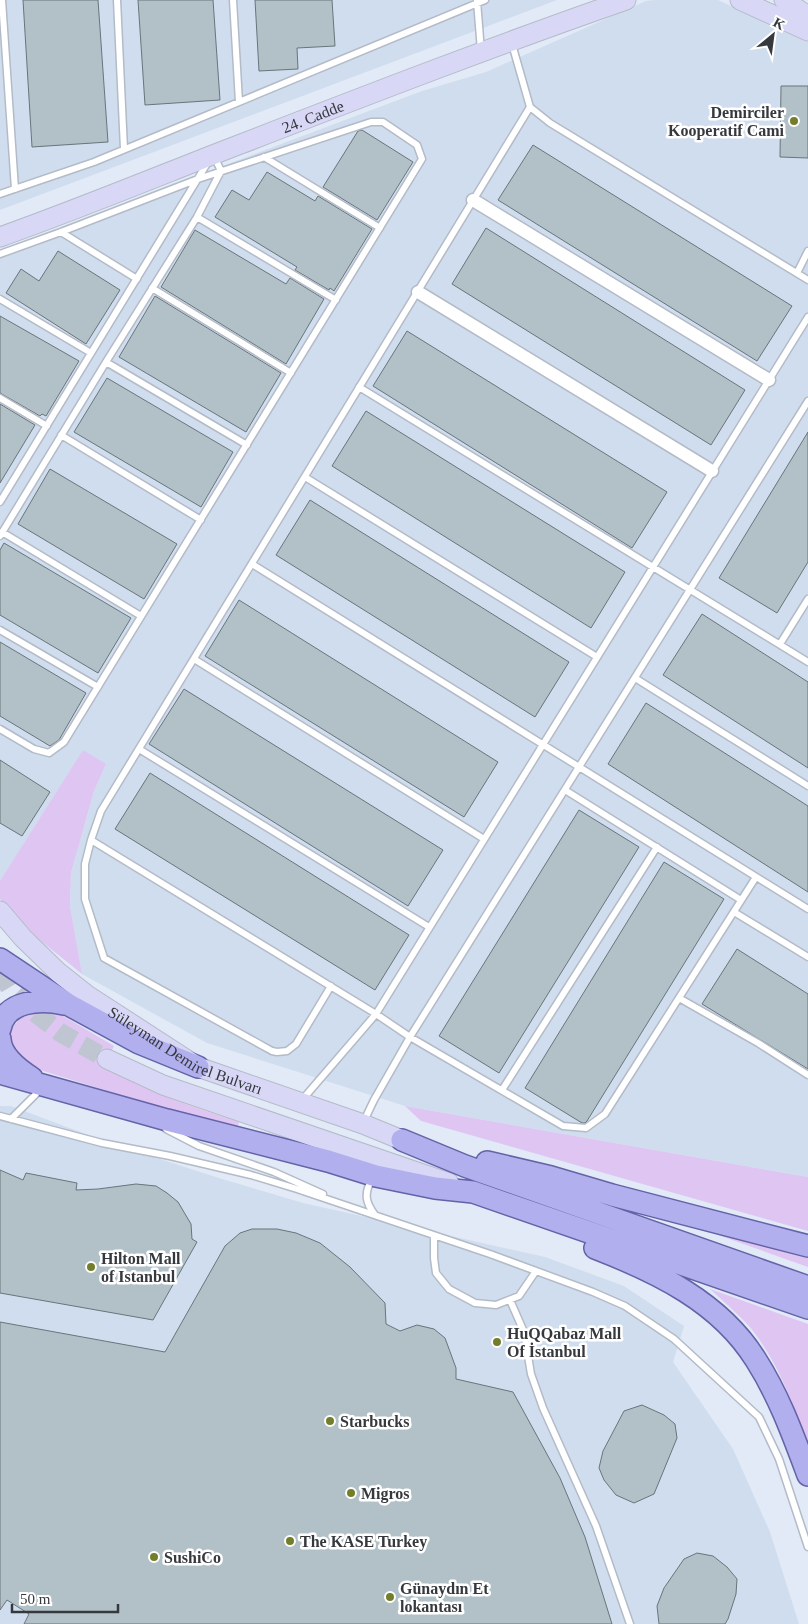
<svg xmlns="http://www.w3.org/2000/svg" width="808" height="1624" viewBox="0 0 808 1624" font-family="'Times New Roman',serif">
<style>
.built{fill:#d0ddee}
.green{fill:#dfc6f2}
.building{fill:#b2c0c7;stroke:#68757b}
.lines{fill:none;stroke-linecap:round;stroke-linejoin:round}
.secondary-tunnel{stroke:#bfc6d1;stroke-width:19;stroke-dasharray:19 9;stroke-linecap:butt}
.lane-casing{stroke:#b3bbc7;stroke-width:9}
.street-casing{stroke:#b3bbc7;stroke-width:15}
.secondary-casing{stroke:#b3bbc7;stroke-width:21}
.primary-casing{stroke:#6463a8;stroke-width:24}
.lane{stroke:#fff;stroke-width:6}
.street{stroke:#fff;stroke-width:12}
.secondary{stroke:#d8d7f6;stroke-width:19}
.primary{stroke:#b1afed;stroke-width:21}
.poi-dot{fill:#737e2b;stroke:#fff;stroke-width:2}
.labels{text-anchor:middle;dominant-baseline:central;stroke-width:5;stroke-linejoin:round;paint-order:stroke}
.poi-label{font-size:16px;font-weight:bold;fill:#35383d;stroke:#fff;text-anchor:start}
.street-label{font-size:16px;fill:#35383d;stroke:#fff}
</style>
<rect width="100%" height="100%" fill="#e1eaf6"/>
<path class="built" d="M 0,0 L 557,0 L 0,210 Z
M 656,0 L 718,0 L 808,42 L 808,1177 L 405,1106 L 207,1043 L 82,974 L 70,906 L 71,873 L 94,791 L 106,764 L 0,881 L 0,250 L 422,91 L 486,72 L 646,1 Z
M 0,1106 L 11,1106 L 104,1141 L 222,1179 L 303,1203 L 545,1257 L 624,1286 L 684,1326 L 673,1362 L 733,1449 L 770,1532 L 799,1624 L 0,1624 Z"/>
<path class="green" d="M 83,750 L 106,764 L 94,791 L 71,873 L 70,906 L 82,974 L 41,941 L 8,909 L 0,899 L 0,881 Z
M 38,1011 L 50,1011 L 60,1014 L 114,1046 L 104,1067 C 147,1092 192,1107 239,1122 L 237,1129 L 191,1117 L 40,1070 L 16,1052 L 11,1040 L 10,1032 L 13,1026 L 21,1018 Z
M 405,1106 L 808,1177 L 808,1231 L 421,1121 Z
M 673,1219 L 808,1256 L 808,1267 Z
M 710,1289 L 808,1324 L 808,1446 C 793,1404 778,1361 749,1326 C 737,1313 723,1301 710,1289 Z"/>
<path class="building" d="M 23,0 L 98,0 L 108,142 L 32,147 Z
M 138,0 L 213,0 L 220,100 L 145,105 Z
M 255,0 L 332,0 L 335,46 L 297,48 L 298,69 L 259,71 Z
M 781,86 L 808,86 L 808,158 L 780,157 Z
M 362,130 L 413,162 L 377,220 L 323,187 L 358,131 Z
M 533,145 L 792,306 L 757,361 L 498,200 Z
M 267,172 L 315,201 L 318,196 L 372,229 L 334,291 L 330,288 L 329,290 L 295,270 L 297,267 L 215,217 L 232,190 L 249,200 Z
M 486,228 L 745,390 L 711,445 L 452,284 Z
M 195,230 L 286,284 L 290,278 L 324,299 L 286,364 L 161,287 Z
M 58,251 L 120,290 L 86,344 L 6,293 L 21,269 L 39,281 Z
M 155,296 L 281,373 L 246,432 L 119,357 Z
M 0,316 L 79,361 L 46,416 L 42,414 L 40,416 L 0,393 Z
M 407,331 L 667,492 L 632,548 L 373,386 Z
M 107,378 L 233,452 L 201,507 L 74,432 Z
M 0,404 L 35,425 L 0,483 Z
M 366,411 L 625,572 L 591,628 L 332,466 Z
M 808,432 L 808,562 L 777,613 L 719,578 Z
M 50,469 L 177,544 L 144,599 L 18,524 Z
M 310,500 L 569,662 L 535,717 L 276,555 Z
M 4,543 L 131,618 L 98,673 L 0,615 L 0,550 Z
M 239,600 L 498,762 L 464,817 L 205,656 Z
M 702,614 L 808,682 L 808,768 L 663,675 Z
M 0,642 L 86,693 L 59,740 L 50,746 L 0,716 Z
M 184,689 L 443,850 L 408,906 L 149,744 Z
M 646,703 L 808,806 L 808,892 L 608,764 Z
M 0,760 L 50,792 L 22,836 L 0,823 Z
M 150,773 L 409,935 L 375,990 L 115,829 Z
M 579,810 L 639,847 L 499,1073 L 439,1036 Z
M 664,862 L 724,899 L 587,1121 L 585,1123 L 582,1123 L 525,1088 Z
M 737,949 L 808,994 L 808,1069 L 702,1004 Z
M 0,1170 L 23,1180 L 26,1173 L 77,1183 L 76,1190 L 98,1189 L 136,1184 L 156,1186 L 167,1193 L 178,1202 L 191,1224 L 192,1239 L 197,1242 L 153,1320 L 0,1293 Z
M 252,1229 L 277,1229 L 296,1233 L 320,1243 L 350,1267 L 385,1303 L 386,1324 L 400,1331 L 417,1325 L 434,1329 L 445,1338 L 456,1368 L 456,1379 L 513,1392 L 560,1478 L 585,1537 L 612,1624 L 24,1624 L 29,1614 L 7,1600 L 0,1610 L 0,1322 L 165,1352 L 225,1246 L 240,1233 Z
M 642,1405 L 664,1415 L 675,1424 L 677,1438 L 654,1494 L 634,1503 L 616,1495 L 604,1480 L 599,1468 L 603,1451 L 624,1411 Z
M 697,1553 L 713,1556 L 727,1567 L 737,1579 L 736,1594 L 728,1619 L 725,1624 L 659,1624 L 657,1606 L 664,1588 L 684,1559 Z"/>
<g class="lines">
<path class="secondary-tunnel" d="M 0,971 L 10,988 L 38,1015 L 61,1033 L 107,1059"/>
<g class="lane-casing">
<path id="lane" d="M 2,0 L 15,189
M 117,0 L 124,149
M 233,0 L 239,102
M 477,1 L 481,51
M 512,44 L 530,107 L 550,123 L 808,280
M 530,107 L 101,811 L 91,840 L 376,1014 L 410,1037 L 563,1126 L 586,1128 L 605,1114 L 756,877
M 264,157 L 380,228
M 0,194 L 94,162 L 485,0
M 197,217 L 336,300
M 61,232 L 137,279
M 0,254 L 61,232 L 198,179 L 371,122 L 383,122 L 417,145 L 422,159 L 64,742 L 49,753 L 34,749 L 0,729
M 797,273 L 808,251
M 152,288 L 291,373
M 0,299 L 91,353
M 106,362 L 247,445
M 359,387 L 808,662
M 0,398 L 47,426
M 61,435 L 201,520
M 305,477 L 597,657
M 0,502 L 208,162
M 2,532 L 141,616
M 0,536 L 106,362 L 197,217 L 221,171 L 214,156
M 252,564 L 808,909
M 0,630 L 98,687
M 780,644 L 808,599
M 194,659 L 484,839
M 635,678 L 808,786
M 139,749 L 429,927
M 565,790 L 741,900
M 91,840 L 85,864 L 85,899 L 104,958 L 272,1051 L 277,1052 L 287,1051 L 296,1044 L 331,986
M 734,912 L 808,957
M 679,998 L 758,1043 L 808,1075
M 502,1090 L 657,847
M 302,1100 L 376,1014 L 808,317
M 0,1116 L 102,1143 L 170,1156 L 251,1175 L 297,1189 L 490,1254 L 593,1292 L 625,1306 L 674,1339 L 759,1417 L 779,1459 L 808,1547
M 11,1119 L 42,1088
M 363,1123 L 374,1100 L 410,1037 L 808,401
M 166,1129 L 199,1146 L 274,1172 L 323,1194
M 372,1179 C 364,1193 365,1202 375,1215
M 434,1237 L 434,1258 L 436,1273 L 449,1289 L 475,1303 L 496,1305 L 519,1296 L 536,1271
M 510,1300 L 524,1332 L 531,1374 L 543,1408 L 596,1526 L 630,1624"/>
</g>
<g class="street-casing">
<path id="street" d="M 473,200 L 769,380
M 418,292 L 712,471"/>
</g>
<g class="secondary-casing">
<g id="secondary">
<path d="M 740,0 L 808,31"/>
<path d="M 784,0 L 808,16"/>
<path id="s1" d="M 0,237 C 73,211 144,182 215,154 C 352,101 488,48 626,0"/>
<path id="s2" d="M 0,911 L 23,938 L 58,972 L 87,995 L 198,1067 L 363,1124 L 402,1140"/>
<path d="M 107,1059 L 163,1085 L 449,1183"/>
</g>
</g>
<g class="primary-casing">
<path id="primary" d="M 0,959 L 69,1005 L 139,1043 L 198,1067
M 0,1029 C 5,1000 41,999 64,1004
M 0,1039 C 1,1056 18,1069 32,1078
M 0,1073 L 167,1120 L 328,1161 L 376,1176 L 435,1188 L 473,1192 L 808,1308
M 402,1140 L 465,1166 L 808,1287
M 487,1162 L 551,1177 L 612,1195 L 808,1246
M 595,1248 C 657,1272 720,1302 756,1360 C 779,1396 793,1435 808,1475"/>
</g>
<use href="#lane" class="lane"/>
<use href="#street" class="street"/>
<use href="#secondary" class="secondary"/>
<use href="#primary" class="primary"/>
</g>
<g class="poi-dot">
<circle cx="794" cy="121" r="5"/>
<circle cx="91" cy="1267" r="5"/>
<circle cx="497" cy="1342" r="5"/>
<circle cx="330" cy="1421" r="5"/>
<circle cx="351" cy="1493" r="5"/>
<circle cx="290" cy="1541" r="5"/>
<circle cx="154" cy="1557" r="5"/>
<circle cx="390" cy="1597" r="5"/>
</g>
<g class="labels">
<g class="poi-label">
<text x="784" y="112" text-anchor="end">Demirciler<tspan x="784" dy="18">Kooperatif Cami</tspan></text>
<text x="101" y="1258">Hilton Mall<tspan x="101" dy="18">of Istanbul</tspan></text>
<text x="507" y="1333">HuQQabaz Mall<tspan x="507" dy="18">Of İstanbul</tspan></text>
<text x="340" y="1421">Starbucks</text>
<text x="361" y="1493">Migros</text>
<text x="300" y="1541">The KASE Turkey</text>
<text x="164" y="1557">SushiCo</text>
<text x="400" y="1588">Günaydın Et<tspan x="400" dy="18">lokantası</tspan></text>
</g>
<g class="street-label">
<text stroke="none"><textPath href="#s1" startOffset="335">24. Cadde</textPath></text>
<text stroke="none"><textPath href="#s2" startOffset="235">Süleyman Demirel Bulvarı</textPath></text>
</g>
</g>
<g transform="translate(773 35) rotate(29)" stroke="#ffffff" stroke-width="4" paint-order="stroke">
<path d="M0-4L9 19L0 12L-9 19Z" fill="#35383d"/>
<text y="-8" font-size="14" font-weight="bold" text-anchor="middle" fill="#35383d">K</text>
</g>
<path d="M12 1604v8h106v-8" fill="none" stroke="#35383d" stroke-width="2.5"/>
<text x="20" y="1604" font-size="15" fill="#35383d" stroke="#ffffff" stroke-width="4" paint-order="stroke">50 m</text>
</svg>
